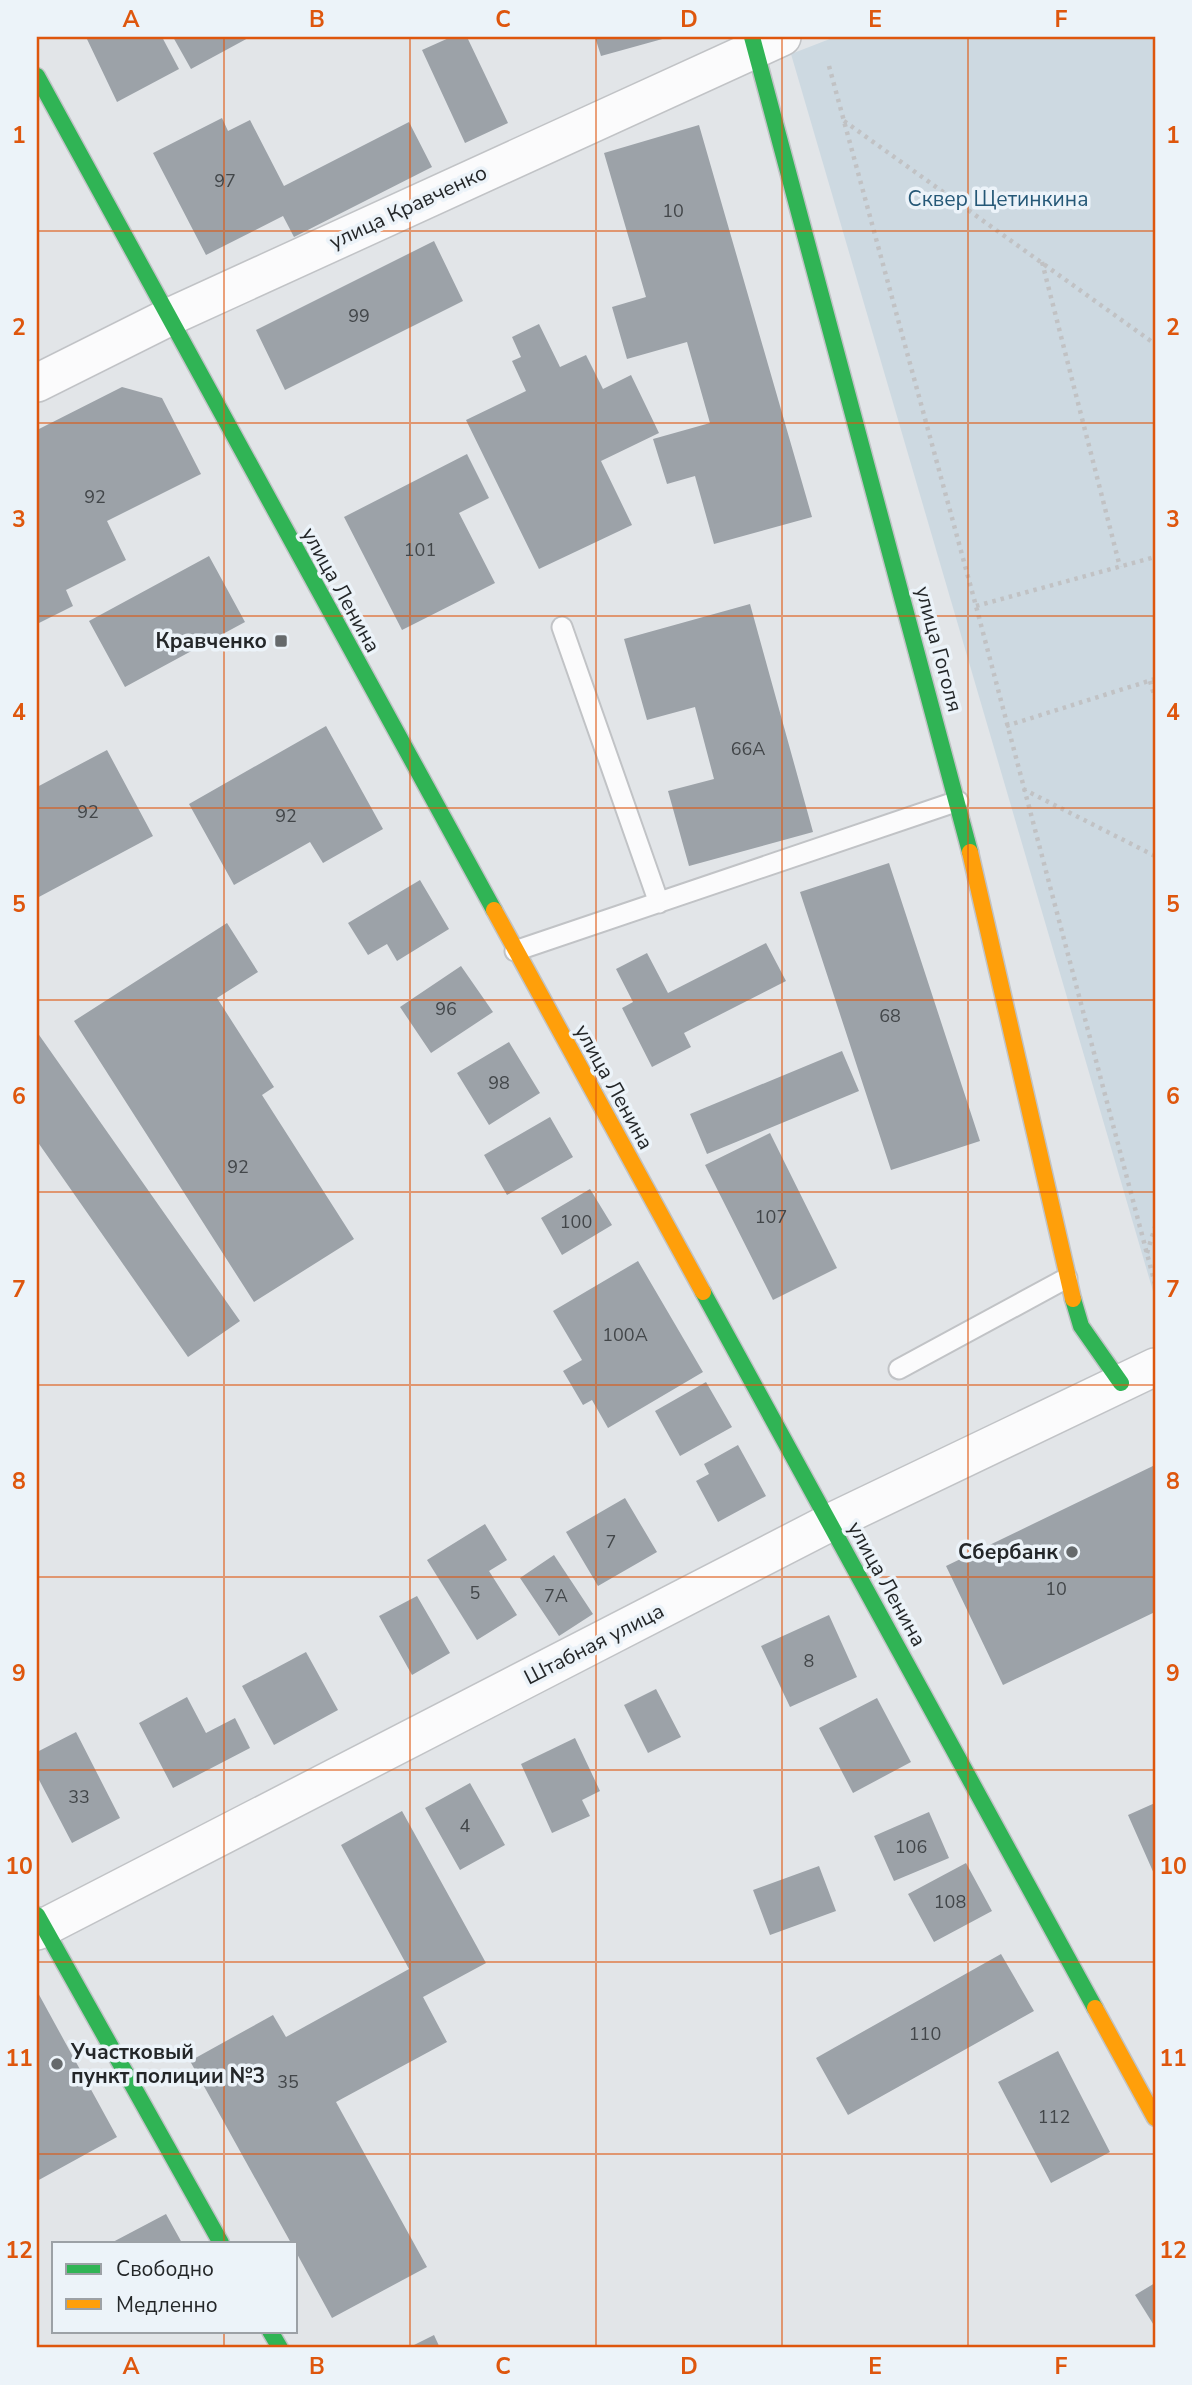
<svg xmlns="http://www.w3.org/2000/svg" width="1192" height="2385" viewBox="0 0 1192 2385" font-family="'Nunito Sans',sans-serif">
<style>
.green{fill:#cdd9e1}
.building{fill:#9ca2a8}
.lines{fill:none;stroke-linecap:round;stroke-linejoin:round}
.lane-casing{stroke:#c1c3c6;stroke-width:23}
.street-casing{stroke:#c1c3c6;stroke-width:40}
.fast-casing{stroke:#c1c3c6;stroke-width:19}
.slow-casing{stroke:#c1c3c6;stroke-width:19}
.path{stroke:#c1c2c4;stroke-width:4.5;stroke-dasharray:3.5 5;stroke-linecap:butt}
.lane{stroke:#fbfbfc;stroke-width:19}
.street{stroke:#fbfbfc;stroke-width:37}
.fast{stroke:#30b455;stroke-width:16}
.slow{stroke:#ff9f0a;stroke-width:16}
.grid{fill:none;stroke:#de560d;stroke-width:2;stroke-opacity:0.55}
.poi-dot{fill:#666a6c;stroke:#ecf3f9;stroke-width:2.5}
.labels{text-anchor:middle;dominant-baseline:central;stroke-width:7;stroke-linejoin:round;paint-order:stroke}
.number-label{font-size:18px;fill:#424649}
.park-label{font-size:21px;fill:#255877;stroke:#ecf3f9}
.street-label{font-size:21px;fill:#242729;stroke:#ecf3f9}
.poi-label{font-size:21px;font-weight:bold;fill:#242729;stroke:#ecf3f9;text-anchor:end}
.neatline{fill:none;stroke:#de560d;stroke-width:2.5}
.grid-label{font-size:23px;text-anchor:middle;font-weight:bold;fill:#de560d}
</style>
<rect width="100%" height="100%" fill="#e2e5e8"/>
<path class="green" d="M 835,37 L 1155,37 L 1155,1298 L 791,54 Z"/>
<path class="building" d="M 86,37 L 162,37 L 179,69 L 117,102 Z
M 173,37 L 250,37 L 191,69 Z
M 451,37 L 467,37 L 508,123 L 465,143 L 422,50 Z
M 595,37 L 666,37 L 666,38 L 601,56 Z
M 222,118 L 228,131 L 250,120 L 284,186 L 409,122 L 432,167 L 294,237 L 283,216 L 206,255 L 153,153 Z
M 699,125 L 812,517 L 714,544 L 695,476 L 667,484 L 653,439 L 710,423 L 687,342 L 627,359 L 612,307 L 646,297 L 604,153 Z
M 434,241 L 463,301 L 285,390 L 256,330 Z
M 539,324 L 560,367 L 586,355 L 603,389 L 631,375 L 659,433 L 601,461 L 632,525 L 539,569 L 466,420 L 526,391 L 512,361 L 521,357 L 512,337 Z
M 122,387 L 162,398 L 201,474 L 107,521 L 126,560 L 66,590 L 73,606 L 37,624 L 37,430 Z
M 467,454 L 489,498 L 459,513 L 495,583 L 402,630 L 344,517 Z
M 209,556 L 245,622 L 125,687 L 89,621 Z
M 750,604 L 813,832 L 689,866 L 668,791 L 714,779 L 695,707 L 647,720 L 624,639 Z
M 326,726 L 383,829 L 323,863 L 310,842 L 234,885 L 189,804 Z
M 107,750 L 153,836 L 37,898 L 37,787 Z
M 889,863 L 980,1141 L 891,1170 L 800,892 Z
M 420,880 L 449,929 L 397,961 L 387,944 L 368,955 L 348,923 Z
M 227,923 L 258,972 L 217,998 L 274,1087 L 262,1095 L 354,1239 L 254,1302 L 74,1021 Z
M 766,943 L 786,981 L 684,1033 L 691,1047 L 652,1067 L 622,1008 L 633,1002 L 616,969 L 647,953 L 668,993 Z
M 461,966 L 493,1012 L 431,1053 L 400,1007 Z
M 37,1032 L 240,1321 L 188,1357 L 37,1141 Z
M 509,1042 L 540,1093 L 489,1125 L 457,1073 Z
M 842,1051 L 859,1091 L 707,1154 L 690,1114 Z
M 550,1117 L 573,1157 L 507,1195 L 484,1155 Z
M 770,1133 L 837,1268 L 773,1300 L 705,1165 Z
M 590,1189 L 612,1225 L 562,1255 L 541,1218 Z
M 638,1261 L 703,1372 L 608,1428 L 592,1400 L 583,1405 L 563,1371 L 582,1360 L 553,1311 Z
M 706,1382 L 732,1427 L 680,1456 L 655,1411 Z
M 738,1445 L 766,1496 L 718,1522 L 696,1481 L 709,1474 L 704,1464 Z
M 1155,1465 L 1155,1612 L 1003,1685 L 946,1566 Z
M 625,1498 L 657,1552 L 598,1586 L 566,1532 Z
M 485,1524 L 507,1560 L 489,1571 L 517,1615 L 477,1640 L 427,1560 Z
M 554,1555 L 593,1614 L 559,1636 L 520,1578 Z
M 417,1596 L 450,1653 L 412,1675 L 379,1616 Z
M 829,1615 L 857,1677 L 790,1707 L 761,1646 Z
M 306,1652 L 338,1710 L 274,1745 L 242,1686 Z
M 656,1689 L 681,1737 L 648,1753 L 624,1705 Z
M 187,1697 L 206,1733 L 235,1718 L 250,1748 L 173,1788 L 139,1723 Z
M 877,1698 L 911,1762 L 853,1793 L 819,1728 Z
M 76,1732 L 120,1818 L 72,1843 L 37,1776 L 37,1752 Z
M 575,1738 L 600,1791 L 582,1800 L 590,1816 L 552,1833 L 521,1764 Z
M 470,1783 L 505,1845 L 460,1870 L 425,1808 Z
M 1155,1803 L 1155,1876 L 1128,1815 Z
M 402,1811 L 486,1963 L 423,1997 L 447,2042 L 336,2102 L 427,2267 L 332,2318 L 296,2252 L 296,2243 L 291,2243 L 190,2061 L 273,2015 L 286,2037 L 409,1969 L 341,1845 Z
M 929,1812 L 949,1858 L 894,1881 L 874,1836 Z
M 966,1863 L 992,1911 L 934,1942 L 908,1894 Z
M 819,1866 L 836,1911 L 770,1935 L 753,1890 Z
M 1001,1954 L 1034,2011 L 848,2115 L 816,2058 Z
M 37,1991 L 117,2137 L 37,2181 Z
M 1058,2051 L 1110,2152 L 1051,2183 L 998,2082 Z
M 166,2214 L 182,2243 L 111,2243 Z
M 1155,2283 L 1155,2327 L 1135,2295 Z
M 434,2335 L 440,2348 L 408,2348 Z"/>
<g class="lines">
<g class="lane-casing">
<path id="lane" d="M 562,627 L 659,903
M 515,951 L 958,801
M 899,1369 L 1067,1278"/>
</g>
<g class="street-casing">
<path id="street" d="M 37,383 L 167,318 L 782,37
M 37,1931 L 829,1523 L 1155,1367"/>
</g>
<g class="fast-casing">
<path id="fast" d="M 752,37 L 970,852
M 37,76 L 494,910
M 703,1292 L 1095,2008
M 1073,1299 L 1081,1326 L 1121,1383
M 37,1915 L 221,2243
M 270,2331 L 280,2348"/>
</g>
<g class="slow-casing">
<path id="slow" d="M 970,852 L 1073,1299
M 494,910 L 703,1292
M 1095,2008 L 1155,2118"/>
</g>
<path class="path" d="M 829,66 L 976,606 L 1155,1284
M 844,121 L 1155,344
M 1042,262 L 1120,567
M 976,606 L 1155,557
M 1150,681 L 1155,698
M 1006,726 L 1155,679
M 1023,789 L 1155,856
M 1147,1253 L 1155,1227"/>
<use href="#lane" class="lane"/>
<use href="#street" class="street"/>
<use href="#fast" class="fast"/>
<use href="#slow" class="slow"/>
</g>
<path class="grid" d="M 224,37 L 224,2243M 410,37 L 410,2348M 596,37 L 596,2348M 782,37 L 782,2348M 968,37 L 968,2348M 37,231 L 1155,231M 37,423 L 1155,423M 37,616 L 1155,616M 37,808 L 1155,808M 37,1000 L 1155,1000M 37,1192 L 1155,1192M 37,1385 L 1155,1385M 37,1577 L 1155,1577M 37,1770 L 1155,1770M 37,1962 L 1155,1962M 37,2154 L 1155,2154M 224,2331 L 224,2348"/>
<g class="poi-dot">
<rect x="274" y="634" width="14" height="14" rx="3.5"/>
<circle cx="1072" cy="1552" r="7"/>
<circle cx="57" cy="2064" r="7"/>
</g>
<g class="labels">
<g class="number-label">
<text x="225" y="181">97</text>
<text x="673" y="211">10</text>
<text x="359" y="316">99</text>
<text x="95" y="497">92</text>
<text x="420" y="550">101</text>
<text x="748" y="749">66А</text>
<text x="88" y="812">92</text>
<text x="286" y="816">92</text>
<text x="446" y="1009">96</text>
<text x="890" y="1016">68</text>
<text x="499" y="1083">98</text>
<text x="238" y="1167">92</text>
<text x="771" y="1217">107</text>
<text x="576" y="1222">100</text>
<text x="625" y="1335">100А</text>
<text x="611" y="1542">7</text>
<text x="1056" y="1589">10</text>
<text x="475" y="1593">5</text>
<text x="556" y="1596">7А</text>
<text x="809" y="1661">8</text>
<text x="79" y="1797">33</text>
<text x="465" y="1826">4</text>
<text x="911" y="1847">106</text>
<text x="950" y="1902">108</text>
<text x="925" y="2034">110</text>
<text x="288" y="2082">35</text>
<text x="1054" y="2117">112</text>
</g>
<g class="park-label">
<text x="998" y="199">Сквер Щетинкина</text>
</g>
<g class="street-label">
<text transform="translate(408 207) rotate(-25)">улица Кравченко</text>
<text transform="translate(341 590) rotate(61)">улица Ленина</text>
<text transform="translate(939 649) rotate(75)">улица Гоголя</text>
<text transform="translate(614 1087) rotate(61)">улица Ленина</text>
<text transform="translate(887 1584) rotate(61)">улица Ленина</text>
<text transform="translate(594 1644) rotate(-27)">Штабная улица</text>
</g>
<g class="poi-label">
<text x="267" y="641">Кравченко</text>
<text x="1058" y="1552">Сбербанк</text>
<text x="71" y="2052" text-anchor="start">Участковый<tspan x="71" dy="24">пункт полиции №3</tspan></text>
</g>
</g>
<rect width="1192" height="2385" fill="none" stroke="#ecf3f9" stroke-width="77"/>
<rect x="52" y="2242" width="245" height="91" fill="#ecf3f9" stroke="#9ca1a6" stroke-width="2"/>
<rect x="66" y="2264" width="35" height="10" fill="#30b455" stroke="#9ca1a6" stroke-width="2"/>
<text x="116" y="2276" font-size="21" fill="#242729">Свободно</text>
<rect x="66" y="2299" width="35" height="10" fill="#ff9f0a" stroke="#9ca1a6" stroke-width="2"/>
<text x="116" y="2312" font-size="21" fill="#242729">Медленно</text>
<rect x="38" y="38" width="1116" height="2308" class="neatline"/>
<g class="grid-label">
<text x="131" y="27">A</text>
<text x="317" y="27">B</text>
<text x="503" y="27">C</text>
<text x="689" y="27">D</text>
<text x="875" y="27">E</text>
<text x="1061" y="27">F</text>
<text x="19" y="143">1</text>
<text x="1173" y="143">1</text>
<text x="19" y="335">2</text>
<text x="1173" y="335">2</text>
<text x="19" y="527">3</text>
<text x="1173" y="527">3</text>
<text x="19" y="720">4</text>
<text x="1173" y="720">4</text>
<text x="19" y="912">5</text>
<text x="1173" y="912">5</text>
<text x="19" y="1104">6</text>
<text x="1173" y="1104">6</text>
<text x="19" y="1297">7</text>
<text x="1173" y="1297">7</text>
<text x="19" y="1489">8</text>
<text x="1173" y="1489">8</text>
<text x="19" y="1681">9</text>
<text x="1173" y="1681">9</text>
<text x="19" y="1874">10</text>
<text x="1173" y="1874">10</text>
<text x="19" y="2066">11</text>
<text x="1173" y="2066">11</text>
<text x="19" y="2258">12</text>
<text x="1173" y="2258">12</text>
<text x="131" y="2374">A</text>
<text x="317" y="2374">B</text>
<text x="503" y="2374">C</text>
<text x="689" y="2374">D</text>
<text x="875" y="2374">E</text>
<text x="1061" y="2374">F</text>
</g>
</svg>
